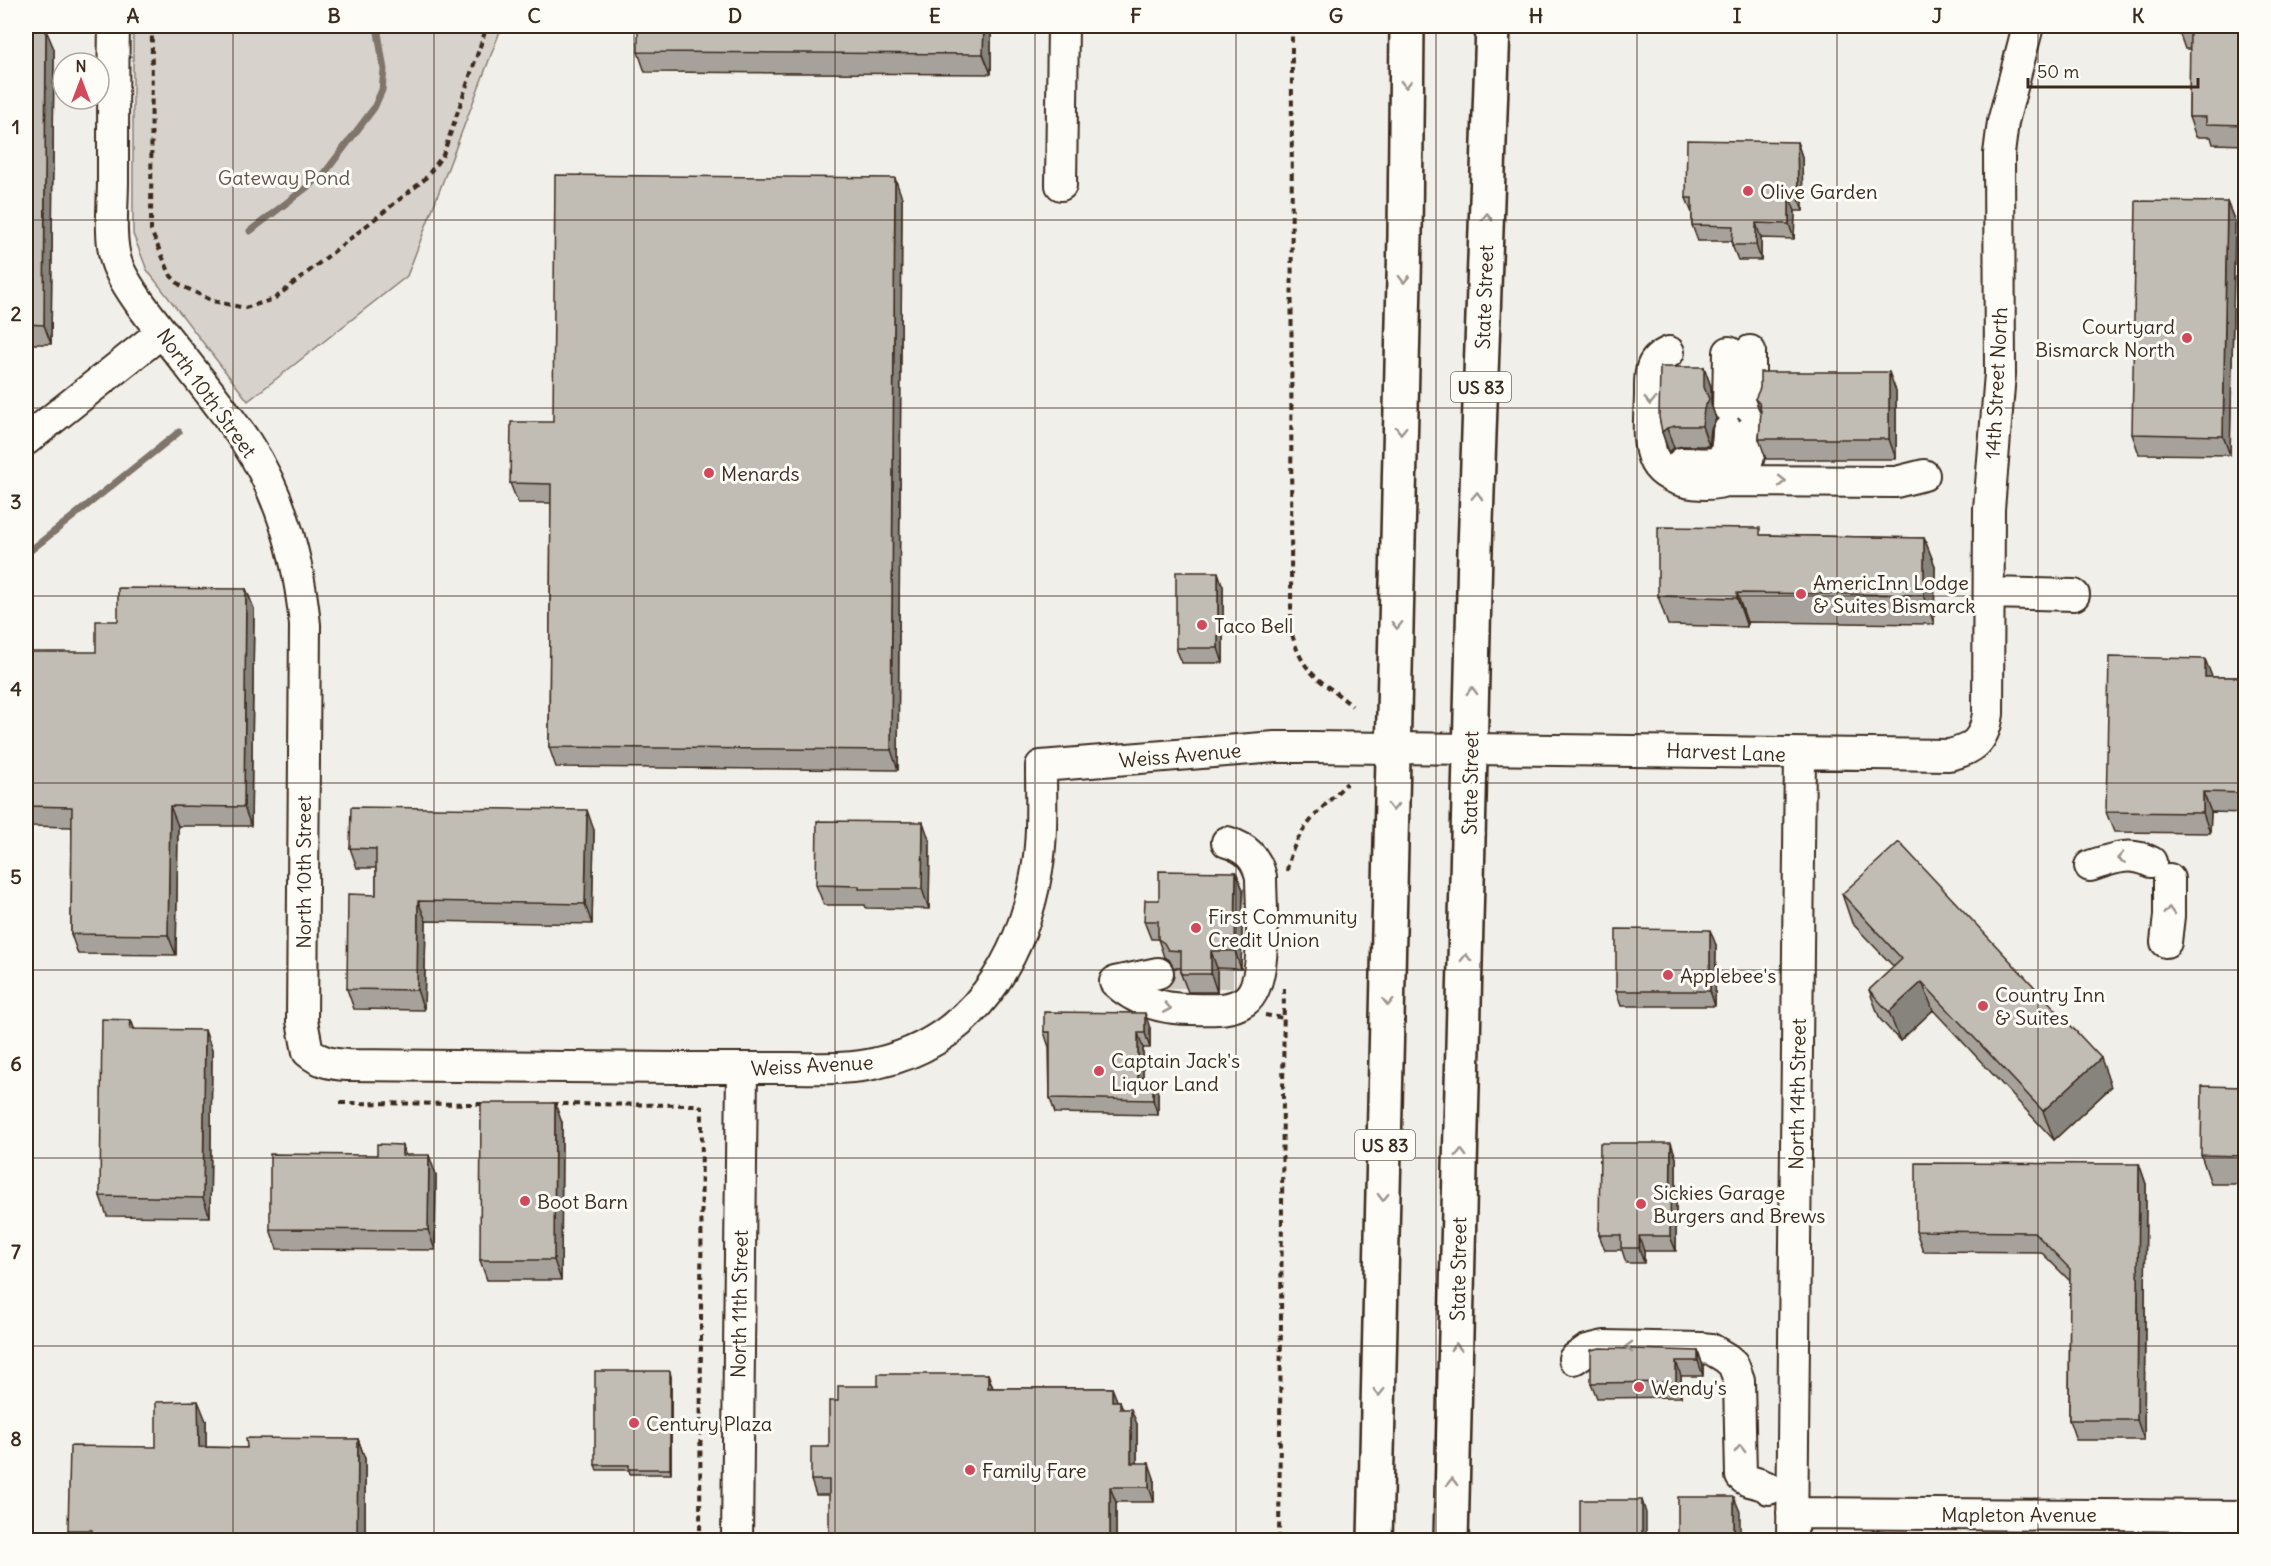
<svg xmlns="http://www.w3.org/2000/svg" width="2271" height="1566" viewBox="0 0 2271 1566" font-family="Delius,sans-serif">
<style>
.green{fill:#d7d2cc;stroke:#897e75;stroke-width:1.5}
.lines{fill:none;stroke-linecap:round;stroke-linejoin:round}
.stream{stroke:#80746b;stroke-width:7}
.minor-tunnel{stroke:#cdc8c1;stroke-width:30;stroke-dasharray:30 15;stroke-linecap:butt}
.minor-casing{stroke:#3b2a1e;stroke-width:34}
.highway-casing{stroke:#3b2a1e;stroke-width:38}
.path{stroke:#3b2a1e;stroke-width:4;stroke-dasharray:6 4.5;stroke-linecap:butt}
.minor{stroke:#fdfcf7;stroke-width:30}
.highway{stroke:#fdfcf7;stroke-width:33}
.wall{fill:#a6a29b;stroke:#3b2a1e;stroke-width:1.5}
.shaded-wall{fill:#87847e;stroke:#3b2a1e;stroke-width:1.5}
.building{fill:#c1bcb4;stroke:#3b2a1e;stroke-width:1.5}
.oneway{stroke:#9c938a}
.grid{fill:none;stroke:#3b2a1e;stroke-width:1.5;stroke-opacity:0.55}
.poi-dot{fill:#d1495b;stroke:#fdfcf7;stroke-width:2}
.labels{text-anchor:middle;dominant-baseline:central;stroke-width:6;stroke-linejoin:round;paint-order:stroke}
.shield{fill:#fdfcf7;stroke:#75695f;stroke-width:1.5}
.shield-label{font-size:18px;font-weight:bold;fill:#3b2a1e}
.park-label{font-size:20px;fill:#62544a;stroke:#fdfcf7}
.poi-label{font-size:20px;fill:#3b2a1e;stroke:#fdfcf7;text-anchor:start}
.street-label{font-size:20px;fill:#3b2a1e;stroke:#fdfcf7}
.neatline{fill:none;stroke:#3b2a1e;stroke-width:2}
.grid-label{font-size:20px;text-anchor:middle;font-weight:bold;fill:#3b2a1e}
</style>
<rect width="100%" height="100%" fill="#f1efea"/>
<filter id="ink" filterUnits="userSpaceOnUse"><feTurbulence type="fractalNoise" baseFrequency=".0167" numOctaves="2"/><feDisplacementMap in="SourceGraphic" scale="12" xChannelSelector="R" yChannelSelector="G"/><feConvolveMatrix kernelMatrix="1 2 1 2 8 2 1 2 1" color-interpolation-filters="sRGB"/></filter>
<g filter="url(#ink)">
<path class="green" d="M 133,26 L 502,26 L 407,276 L 248,401 L 147,270 L 133,234 Z"/>
<g class="lines">
<path class="stream" d="M 250,231 L 324,174 L 374,108 L 382,90 L 384,70 L 377,26
M 26,554 L 179,432"/>
<path class="minor-tunnel" d="M 1158,973 L 1242,973"/>
<g class="minor-casing">
<path id="minor" d="M 114,26 C 113,77 113,128 113,180 C 113,206 109,236 116,261 C 124,288 167,338 186,362 C 206,388 227,414 246,442 C 282,496 299,561 305,625 L 302,1021 L 308,1052 C 320,1062 331,1064 347,1065 C 457,1066 568,1067 678,1068 C 716,1068 753,1068 791,1068 C 820,1068 849,1070 877,1063 C 972,1042 1022,960 1037,870 C 1043,836 1041,801 1041,766 L 1275,747 L 1311,747 L 1949,755 C 1975,749 1984,740 1988,714 L 1989,509 L 2000,374 L 1999,154 L 2003,122 L 2028,26
M 1061,185 L 1063,26
M 1750,351 L 1750,407
M 1669,352 C 1648,361 1650,374 1650,394 C 1650,415 1645,443 1655,462 C 1668,486 1719,491 1739,474 C 1751,463 1751,446 1751,431
M 1728,407 L 1729,352
M 26,440 L 162,332
M 1682,463 C 1715,463 1727,470 1728,431
M 1723,481 L 1896,482 L 1924,475
M 1989,593 L 2074,595
M 2090,866 C 2112,859 2129,851 2151,862
M 2166,942 L 2169,916 L 2169,879
M 1115,982 C 1137,1002 1162,1009 1191,1009 C 1209,1009 1229,1012 1245,1001 C 1269,984 1261,906 1261,877 C 1256,857 1246,848 1227,842
M 1115,982 L 1158,973
M 1574,1359 L 1587,1350 L 1604,1346 L 1701,1348 L 1711,1349 L 1726,1358 L 1733,1364 L 1739,1380 L 1741,1476 C 1748,1484 1761,1481 1769,1489
M 1792,1513 L 2246,1516
M 737,1540 L 742,1068
M 1792,1540 L 1800,755"/>
</g>
<g class="highway-casing">
<path id="highway" d="M 1375,1540 L 1405,236 L 1407,26
M 1451,1540 L 1475,550 L 1493,26"/>
</g>
<path class="path" d="M 152,26 L 151,231 L 171,276 L 180,285 L 213,301 L 245,308 L 274,299 L 424,180 L 443,155 L 487,26
M 1292,26 L 1291,630 C 1302,676 1320,678 1352,706
M 1287,871 C 1293,831 1321,810 1347,783
M 1265,1015 L 1284,1018
M 340,1103 L 484,1104
M 552,1104 L 698,1105 L 702,1108 L 700,1540
M 1279,1540 L 1284,986"/>
<use href="#minor" class="minor"/>
<use href="#highway" class="highway"/>
</g>
<path class="wall" d="M 991,26 L 991,74 L 645,72 L 638,52 Z
M 2246,26 L 2246,145 L 2213,144 L 2211,137 L 2196,137 L 2189,117 L 2190,49 L 2185,49 L 2178,29 Z
M 26,29 L 54,49 L 51,344 L 26,344 Z
M 1797,142 L 1802,157 L 1803,211 L 1795,211 L 1794,239 L 1761,238 L 1761,260 L 1738,260 L 1732,245 L 1732,241 L 1698,241 L 1692,225 L 1692,213 L 1686,198 Z
M 902,198 L 898,770 L 556,767 L 549,747 L 551,503 L 518,503 L 510,483 Z
M 2227,202 L 2235,222 L 2230,455 L 2139,454 L 2132,434 Z
M 1704,367 L 1711,387 L 1711,404 L 1716,419 L 1711,429 L 1709,446 L 1682,446 L 1674,448 L 1669,452 L 1662,432 Z
M 1896,391 L 1896,459 L 1766,459 L 1759,439 L 1761,415 L 1755,399 Z
M 1762,535 L 1924,538 L 1935,566 L 1934,624 L 1747,622 L 1747,627 L 1668,625 L 1658,596 Z
M 1223,587 L 1223,663 L 1182,663 L 1176,648 Z
M 246,589 L 254,609 L 251,826 L 178,826 L 176,955 L 78,954 L 71,934 L 72,827 L 31,826 L 26,810 L 26,704 L 96,652 L 118,621 Z
M 2212,677 L 2246,677 L 2246,813 L 2211,812 L 2210,833 L 2114,832 L 2106,812 Z
M 594,830 L 592,924 L 426,921 L 424,1010 L 354,1009 L 347,989 L 376,895 L 376,868 L 357,868 L 350,848 Z
M 930,842 L 929,909 L 866,908 L 865,905 L 824,905 L 816,885 Z
M 1236,872 L 1243,890 L 1241,969 L 1217,968 L 1217,992 L 1188,992 L 1181,974 L 1181,968 L 1174,968 L 1170,961 L 1164,957 L 1158,939 L 1151,939 L 1144,921 L 1159,900 Z
M 1842,894 L 2111,1087 L 2054,1140 L 1933,1010 L 1900,1041 L 1880,1019 L 1869,990 L 1894,967 L 1852,923 Z
M 1716,945 L 1715,1006 L 1621,1006 L 1616,991 Z
M 131,1020 L 134,1029 L 212,1050 L 210,1217 L 107,1216 L 100,1196 Z
M 1150,1028 L 1150,1048 L 1143,1048 L 1143,1078 L 1158,1093 L 1158,1115 L 1055,1113 L 1050,1098 L 1049,1047 L 1044,1032 Z
M 2246,1087 L 2246,1184 L 2211,1184 L 2201,1155 Z
M 562,1123 L 561,1280 L 487,1280 L 480,1260 Z
M 1671,1143 L 1676,1158 L 1676,1251 L 1644,1251 L 1644,1263 L 1626,1263 L 1622,1250 L 1605,1250 L 1599,1235 Z
M 402,1145 L 405,1155 L 436,1175 L 435,1250 L 277,1249 L 270,1229 L 377,1155 Z
M 2139,1164 L 2146,1184 L 2144,1440 L 2076,1440 L 2069,1420 L 2070,1281 L 2041,1252 L 1923,1251 L 1916,1231 Z
M 1698,1351 L 1703,1366 L 1703,1376 L 1681,1376 L 1681,1397 L 1597,1398 L 1591,1383 Z
M 988,1374 L 993,1388 L 1112,1388 L 1117,1401 L 1120,1401 L 1123,1409 L 1137,1424 L 1137,1463 L 1154,1478 L 1154,1502 L 1116,1502 L 1116,1540 L 829,1495 L 816,1495 L 811,1480 L 829,1447 L 838,1401 L 878,1386 Z
M 671,1377 L 671,1474 L 630,1474 L 629,1470 L 597,1470 L 595,1465 Z
M 206,1421 L 206,1447 L 247,1448 L 358,1439 L 365,1459 L 365,1540 L 72,1540 L 68,1530 L 156,1447 Z"/>
<path class="shaded-wall" d="M 984,26 L 991,26 L 991,74 L 983,54 Z
M 46,30 L 54,49 L 51,344 L 44,325 Z
M 1797,142 L 1802,157 L 1803,211 L 1798,196 Z
M 895,178 L 902,198 L 898,770 L 891,750 Z
M 1789,196 L 1795,211 L 1794,239 L 1789,224 Z
M 2227,202 L 2235,222 L 2230,455 L 2223,436 Z
M 1756,223 L 1761,238 L 1761,260 L 1756,245 Z
M 1704,367 L 1711,387 L 1711,404 L 1716,419 L 1711,429 L 1709,446 L 1702,426 Z
M 1889,372 L 1896,391 L 1896,459 L 1889,439 Z
M 1667,428 L 1674,448 L 1669,452 L 1662,432 Z
M 1924,538 L 1935,566 L 1934,624 L 1924,595 Z
M 1218,572 L 1223,587 L 1223,663 L 1218,648 Z
M 246,589 L 254,609 L 251,826 L 244,807 Z
M 1737,593 L 1747,622 L 1747,627 L 1737,598 Z
M 2205,659 L 2213,679 L 2205,677 Z
M 2203,792 L 2211,812 L 2210,833 L 2203,813 Z
M 170,806 L 178,826 L 176,955 L 168,935 Z
M 587,810 L 594,830 L 592,924 L 585,904 Z
M 923,822 L 930,842 L 929,909 L 922,889 Z
M 1236,872 L 1243,890 L 1241,969 L 1235,951 Z
M 418,901 L 426,921 L 424,1010 L 417,990 Z
M 1710,930 L 1716,945 L 1715,1006 L 1710,991 Z
M 1211,951 L 1217,968 L 1217,992 L 1211,974 Z
M 1922,982 L 1933,1010 L 1900,1041 L 1889,1012 Z
M 1145,1013 L 1150,1028 L 1150,1048 L 1145,1033 Z
M 131,1020 L 138,1039 L 130,1029 Z
M 205,1030 L 212,1050 L 210,1217 L 203,1198 Z
M 1138,1033 L 1143,1048 L 1143,1093 L 1138,1078 Z
M 2101,1058 L 2111,1087 L 2054,1140 L 2043,1111 Z
M 1153,1078 L 1158,1093 L 1158,1115 L 1153,1100 Z
M 555,1103 L 562,1123 L 561,1280 L 554,1260 Z
M 1671,1143 L 1676,1158 L 1676,1251 L 1670,1236 Z
M 402,1145 L 409,1165 L 402,1155 Z
M 429,1155 L 436,1175 L 435,1250 L 428,1230 Z
M 2139,1164 L 2146,1184 L 2144,1440 L 2137,1420 Z
M 1639,1236 L 1644,1251 L 1644,1263 L 1639,1248 Z
M 1698,1351 L 1703,1366 L 1703,1376 L 1698,1361 Z
M 1676,1361 L 1681,1376 L 1681,1397 L 1676,1382 Z
M 670,1371 L 671,1377 L 671,1474 L 670,1469 Z
M 988,1374 L 993,1389 L 988,1388 Z
M 1112,1388 L 1118,1403 L 1112,1401 Z
M 198,1401 L 206,1421 L 206,1467 L 199,1447 Z
M 1131,1409 L 1137,1424 L 1137,1478 L 1131,1463 Z
M 358,1439 L 365,1459 L 365,1540 L 357,1540 Z
M 1149,1463 L 1154,1478 L 1154,1502 L 1149,1487 Z
M 1110,1487 L 1116,1502 L 1116,1540 L 1110,1540 Z
M 1734,1497 L 1740,1512 L 1740,1540 L 1734,1540 Z
M 1642,1500 L 1646,1513 L 1646,1540 L 1642,1540 Z"/>
<path class="building" d="M 638,26 L 984,26 L 983,54 L 638,52 Z
M 2178,26 L 2246,26 L 2246,125 L 2206,124 L 2206,117 L 2189,117 L 2190,29 L 2178,29 Z
M 26,29 L 46,30 L 44,325 L 26,324 Z
M 1687,140 L 1797,142 L 1798,196 L 1789,196 L 1789,224 L 1756,223 L 1756,245 L 1732,245 L 1733,226 L 1692,225 L 1692,198 L 1686,198 Z
M 555,175 L 895,178 L 891,750 L 549,747 L 551,484 L 510,483 L 511,422 L 553,422 Z
M 2136,201 L 2227,202 L 2223,436 L 2132,434 Z
M 1660,367 L 1704,367 L 1704,387 L 1709,399 L 1704,409 L 1702,426 L 1675,426 L 1667,428 L 1662,432 L 1659,417 Z
M 1760,372 L 1889,372 L 1889,439 L 1759,439 L 1761,411 L 1759,403 L 1755,399 L 1760,388 Z
M 1658,527 L 1760,528 L 1760,535 L 1924,538 L 1924,595 L 1737,593 L 1737,598 L 1658,596 Z
M 1176,572 L 1218,572 L 1218,648 L 1176,648 Z
M 118,588 L 246,589 L 244,807 L 170,806 L 168,935 L 71,934 L 72,807 L 26,806 L 26,652 L 96,652 L 96,621 L 118,621 Z
M 2109,657 L 2205,659 L 2205,677 L 2246,677 L 2246,793 L 2203,792 L 2203,813 L 2106,812 Z
M 351,807 L 587,810 L 585,904 L 418,901 L 417,990 L 347,989 L 348,894 L 376,895 L 376,849 L 350,848 Z
M 817,821 L 923,822 L 922,889 L 859,889 L 859,886 L 816,885 Z
M 1899,842 L 2101,1058 L 2043,1111 L 1922,982 L 1889,1012 L 1869,990 L 1902,959 L 1842,894 Z
M 1159,871 L 1236,872 L 1235,951 L 1211,951 L 1211,974 L 1181,974 L 1181,951 L 1168,950 L 1164,943 L 1158,939 L 1158,921 L 1144,921 L 1145,900 L 1159,900 Z
M 1616,929 L 1710,930 L 1710,991 L 1616,991 Z
M 1044,1012 L 1145,1013 L 1145,1033 L 1138,1033 L 1138,1078 L 1153,1078 L 1153,1100 L 1050,1098 L 1050,1032 L 1044,1032 Z
M 102,1019 L 131,1020 L 130,1029 L 205,1030 L 203,1198 L 100,1196 Z
M 2202,1086 L 2246,1087 L 2246,1156 L 2201,1155 Z
M 481,1103 L 555,1103 L 554,1260 L 480,1260 Z
M 1600,1143 L 1671,1143 L 1670,1236 L 1639,1236 L 1639,1248 L 1621,1248 L 1621,1235 L 1599,1235 Z
M 377,1144 L 402,1145 L 402,1155 L 429,1155 L 428,1230 L 270,1229 L 270,1154 L 377,1155 Z
M 1916,1163 L 2139,1164 L 2137,1420 L 2069,1420 L 2070,1269 L 2034,1232 L 1916,1231 Z
M 1600,1348 L 1698,1351 L 1698,1361 L 1676,1361 L 1676,1382 L 1591,1383 L 1591,1350 Z
M 595,1371 L 670,1371 L 670,1469 L 629,1469 L 629,1465 L 595,1465 Z
M 878,1374 L 988,1374 L 988,1388 L 1112,1388 L 1112,1401 L 1120,1401 L 1120,1409 L 1131,1409 L 1131,1463 L 1149,1463 L 1149,1487 L 1110,1487 L 1110,1540 L 829,1540 L 829,1480 L 811,1480 L 811,1447 L 829,1447 L 829,1401 L 838,1401 L 838,1386 L 878,1386 Z
M 198,1401 L 199,1447 L 247,1448 L 246,1438 L 358,1439 L 357,1540 L 92,1540 L 92,1530 L 68,1530 L 70,1446 L 156,1447 L 156,1402 Z
M 1678,1497 L 1734,1497 L 1734,1540 L 1678,1540 Z
M 1580,1500 L 1642,1500 L 1642,1540 L 1580,1540 Z"/>
<defs><path id="oneway-chevron" d="M-2-3.5L2.5 0L-2 3.5" fill="none" stroke-width="1.6" stroke-linecap="round" stroke-linejoin="round" transform="scale(1.5)"/></defs>
<g class="oneway">
<use href="#oneway-chevron" transform="translate(1406 84) rotate(90)"/>
<use href="#oneway-chevron" transform="translate(1487 217) rotate(-88)"/>
<use href="#oneway-chevron" transform="translate(1404 279) rotate(91)"/>
<use href="#oneway-chevron" transform="translate(1650 401) rotate(91)"/>
<use href="#oneway-chevron" transform="translate(1401 430) rotate(91)"/>
<use href="#oneway-chevron" transform="translate(1782 481)"/>
<use href="#oneway-chevron" transform="translate(1477 496) rotate(-88)"/>
<use href="#oneway-chevron" transform="translate(1397 625) rotate(91)"/>
<use href="#oneway-chevron" transform="translate(1472 691) rotate(-89)"/>
<use href="#oneway-chevron" transform="translate(1393 807) rotate(91)"/>
<use href="#oneway-chevron" transform="translate(2121 858) rotate(171)"/>
<use href="#oneway-chevron" transform="translate(2169 911) rotate(-88)"/>
<use href="#oneway-chevron" transform="translate(1466 958) rotate(-89)"/>
<use href="#oneway-chevron" transform="translate(1388 1002) rotate(91)"/>
<use href="#oneway-chevron" transform="translate(1167 1008) rotate(10)"/>
<use href="#oneway-chevron" transform="translate(1461 1153) rotate(-89)"/>
<use href="#oneway-chevron" transform="translate(1383 1197) rotate(91)"/>
<use href="#oneway-chevron" transform="translate(1456 1347) rotate(-89)"/>
<use href="#oneway-chevron" transform="translate(1629 1347) rotate(-179)"/>
<use href="#oneway-chevron" transform="translate(1379 1392) rotate(91)"/>
<use href="#oneway-chevron" transform="translate(1740 1449) rotate(-90)"/>
<use href="#oneway-chevron" transform="translate(1452 1482) rotate(-89)"/>
</g>
</g>
<path class="grid" d="M 233,26 L 233,1540M 434,26 L 434,1540M 634,26 L 634,1540M 835,26 L 835,1540M 1035,26 L 1035,1540M 1236,26 L 1236,1540M 1436,26 L 1436,1540M 1637,26 L 1637,1540M 1837,26 L 1837,1540M 2038,26 L 2038,1540M 26,220 L 2246,220M 26,408 L 2246,408M 26,596 L 2246,596M 26,783 L 2246,783M 26,970 L 2246,970M 26,1158 L 2246,1158M 26,1346 L 2246,1346"/>
<g class="poi-dot">
<circle cx="1748" cy="191" r="6"/>
<circle cx="2187" cy="338" r="6"/>
<circle cx="709" cy="473" r="6"/>
<circle cx="1801" cy="594" r="6"/>
<circle cx="1202" cy="625" r="6"/>
<circle cx="1196" cy="928" r="6"/>
<circle cx="1668" cy="975" r="6"/>
<circle cx="1983" cy="1006" r="6"/>
<circle cx="1099" cy="1071" r="6"/>
<circle cx="525" cy="1201" r="6"/>
<circle cx="1641" cy="1204" r="6"/>
<circle cx="1639" cy="1387" r="6"/>
<circle cx="634" cy="1423" r="6"/>
<circle cx="970" cy="1470" r="6"/>
</g>
<g class="labels">
<g class="shield">
<rect x="1451" y="372" width="60" height="30" rx="4.5"/>
<rect x="1355" y="1130" width="60" height="30" rx="4.5"/>
</g>
<g class="shield-label">
<text x="1481" y="387">US 83</text>
<text x="1385" y="1145">US 83</text>
</g>
<g class="park-label">
<text x="284" y="177">Gateway Pond</text>
</g>
<g class="poi-label">
<text x="1760" y="191">Olive Garden</text>
<text x="2175" y="326" text-anchor="end">Courtyard<tspan x="2175" dy="23">Bismarck North</tspan></text>
<text x="721" y="473">Menards</text>
<text x="1813" y="582">AmericInn Lodge<tspan x="1813" dy="23">&amp; Suites Bismarck</tspan></text>
<text x="1214" y="625">Taco Bell</text>
<text x="1208" y="916">First Community<tspan x="1208" dy="23">Credit Union</tspan></text>
<text x="1680" y="975">Applebee's</text>
<text x="1995" y="994">Country Inn<tspan x="1995" dy="23">&amp; Suites</tspan></text>
<text x="1111" y="1060">Captain Jack's<tspan x="1111" dy="23">Liquor Land</tspan></text>
<text x="1653" y="1192">Sickies Garage<tspan x="1653" dy="23">Burgers and Brews</tspan></text>
<text x="537" y="1201">Boot Barn</text>
<text x="1651" y="1387">Wendy's</text>
<text x="646" y="1423">Century Plaza</text>
<text x="982" y="1470">Family Fare</text>
</g>
<g class="street-label">
<text transform="translate(1484 297) rotate(-88)">State Street</text>
<text transform="translate(1996 383) rotate(-87)">14th Street North</text>
<text transform="translate(207 393) rotate(54)">North 10th Street</text>
<text transform="translate(1726 752) rotate(2)">Harvest Lane</text>
<text transform="translate(1180 755) rotate(-5)">Weiss Avenue</text>
<text transform="translate(1470 783) rotate(-89)">State Street</text>
<text transform="translate(303 872) rotate(-90)">North 10th Street</text>
<text transform="translate(812 1065) rotate(-3)">Weiss Avenue</text>
<text transform="translate(1797 1094) rotate(-89)">North 14th Street</text>
<text transform="translate(1458 1269) rotate(-89)">State Street</text>
<text transform="translate(739 1304) rotate(-89)">North 11th Street</text>
<text x="2019" y="1514">Mapleton Avenue</text>
</g>
</g>
<rect width="2271" height="1566" fill="none" stroke="#fdfcf7" stroke-width="66"/>
<g transform="translate(81 81)"><circle r="28" fill="#fdfcf7" stroke="#afa8a0" stroke-width="1.5"/>
<path d="M0-4.5L10 22L0 15L-10 22Z" fill="#d1495b"/>
<text y="-9" font-size="16" font-weight="bold" text-anchor="middle" fill="#3b2a1e">N</text>
</g>
<path d="M2028 78v9h170v-9" fill="none" stroke="#3b2a1e" stroke-width="3"/>
<text x="2037" y="78" font-size="18" fill="#3b2a1e" stroke="#fdfcf7" stroke-width="4.5" paint-order="stroke">50 m</text>
<rect x="33" y="33" width="2205" height="1500" class="neatline"/>
<g class="grid-label">
<text x="133" y="23">A</text>
<text x="334" y="23">B</text>
<text x="534" y="23">C</text>
<text x="735" y="23">D</text>
<text x="935" y="23">E</text>
<text x="1136" y="23">F</text>
<text x="1336" y="23">G</text>
<text x="1536" y="23">H</text>
<text x="1737" y="23">I</text>
<text x="1937" y="23">J</text>
<text x="2138" y="23">K</text>
<text x="16" y="134">1</text>
<text x="16" y="321">2</text>
<text x="16" y="509">3</text>
<text x="16" y="696">4</text>
<text x="16" y="884">5</text>
<text x="16" y="1071">6</text>
<text x="16" y="1259">7</text>
<text x="16" y="1446">8</text>
</g>
</svg>
